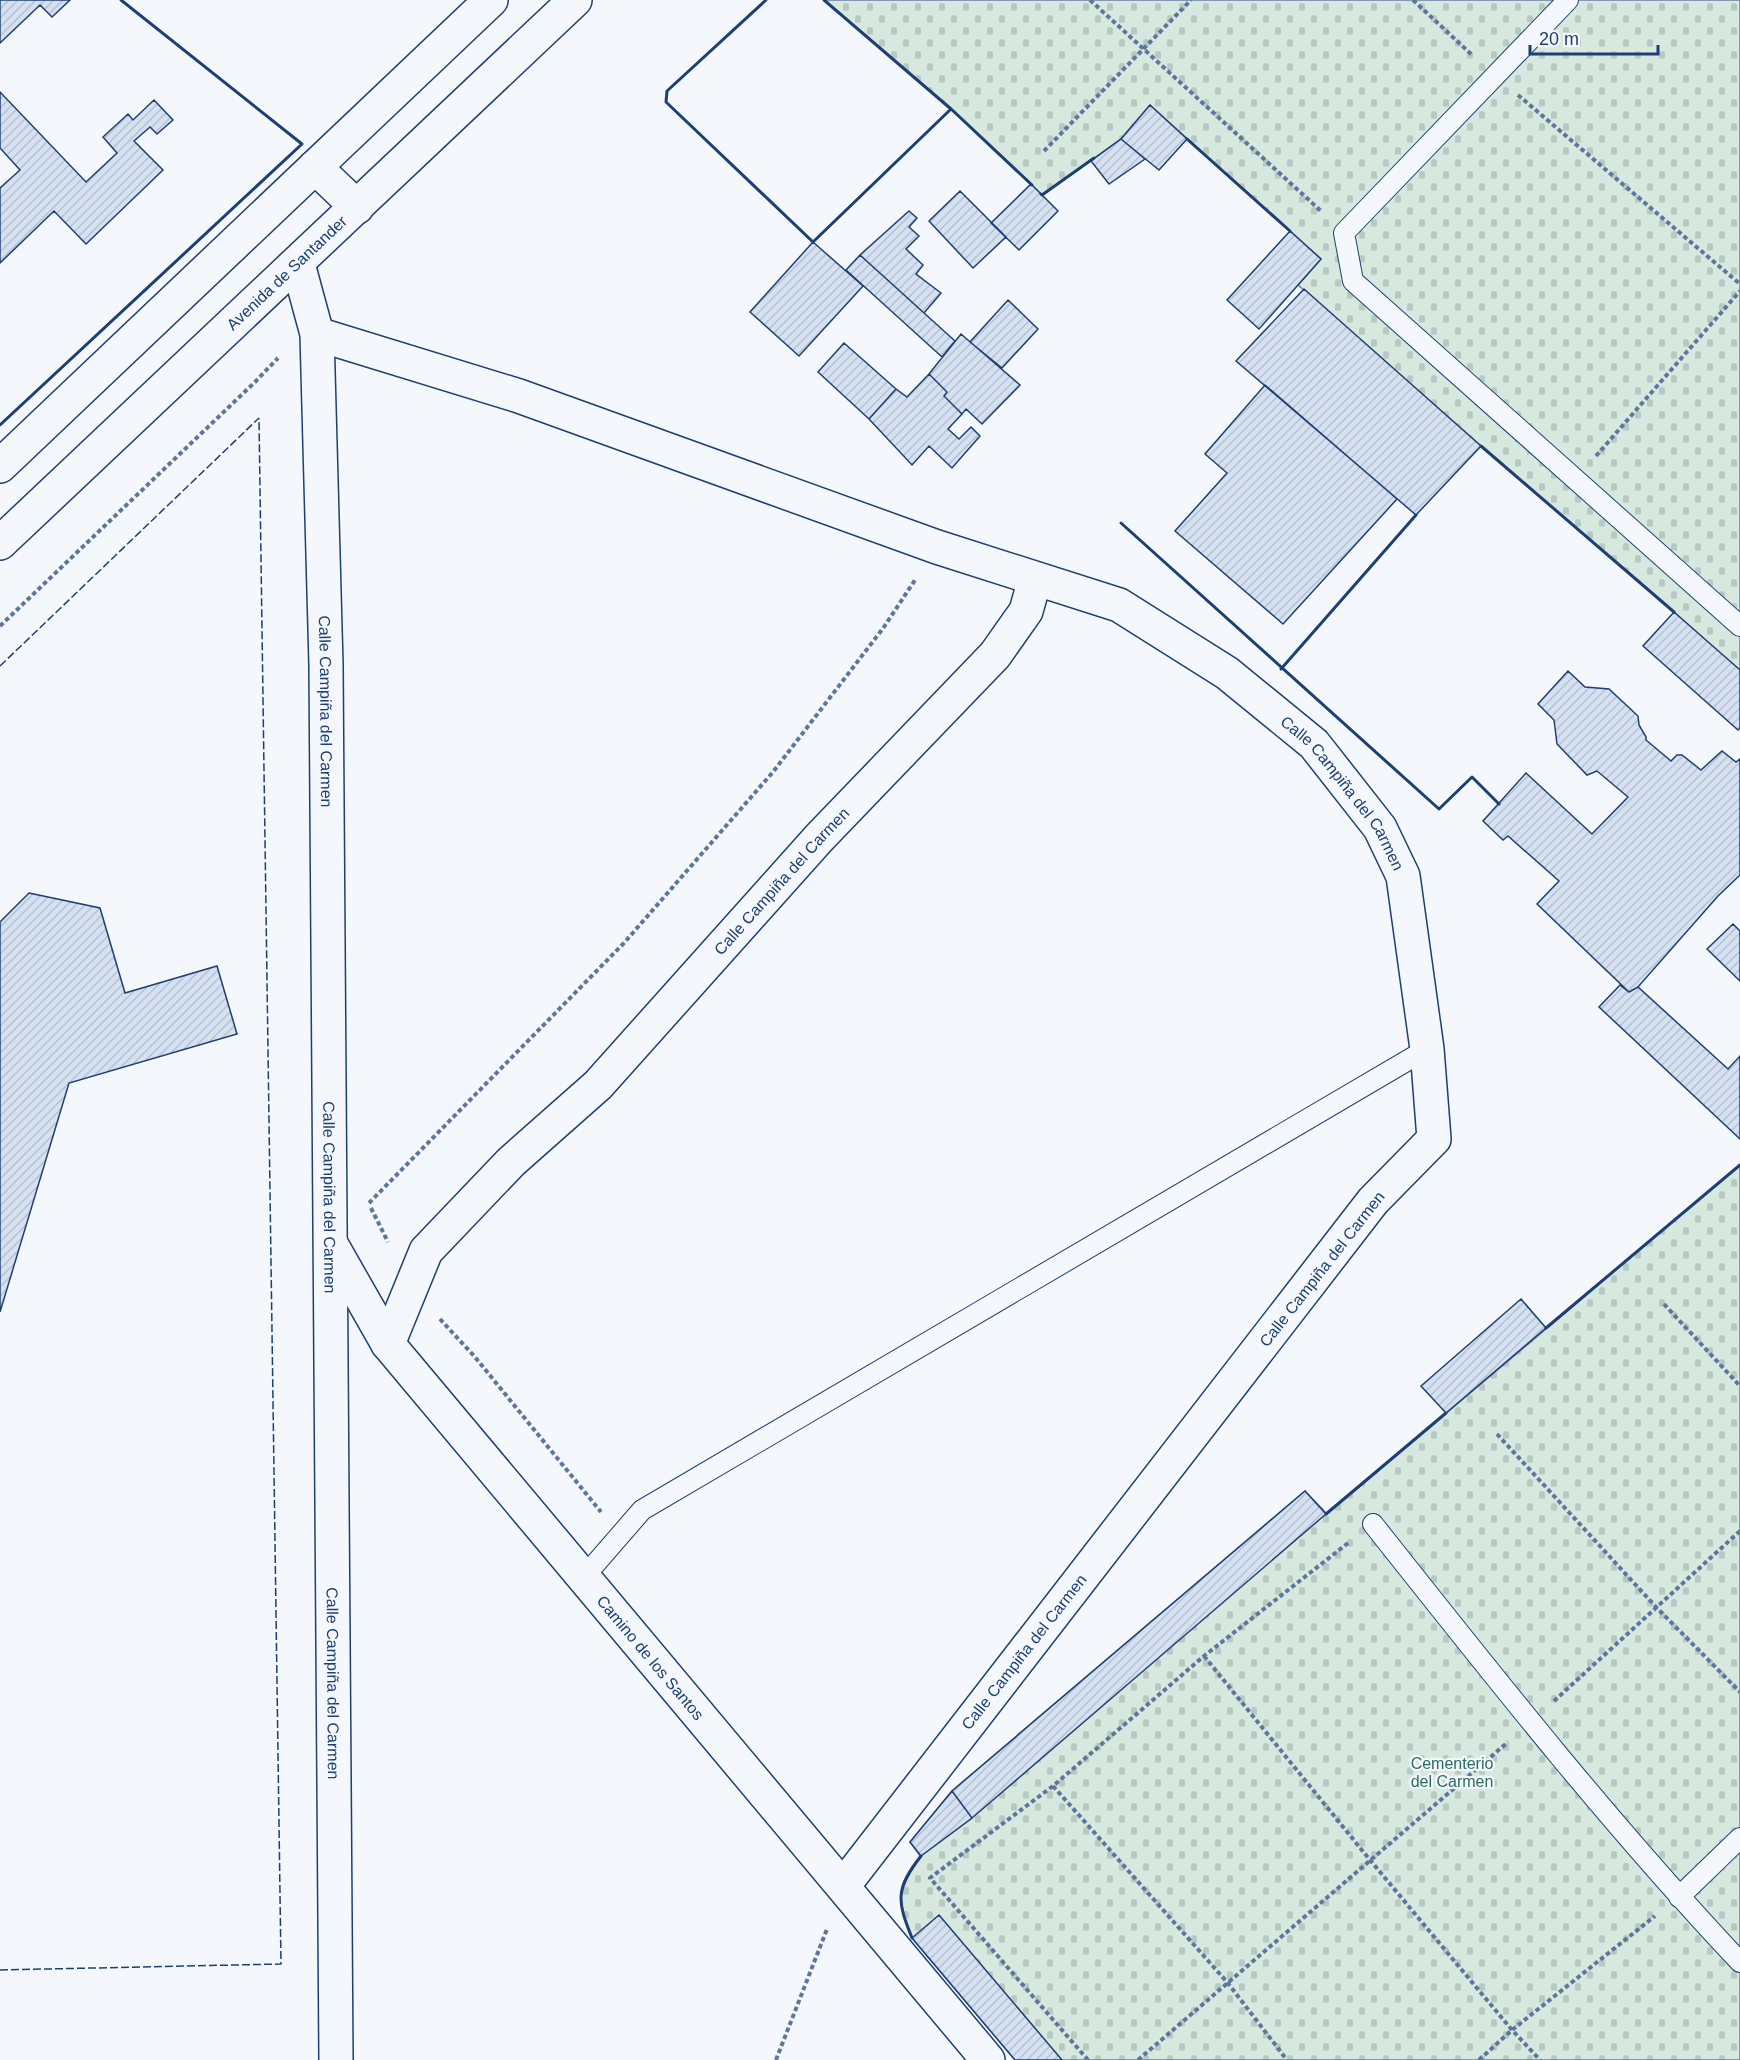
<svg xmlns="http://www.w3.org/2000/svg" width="1740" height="2060" viewBox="0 0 1740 2060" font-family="Helvetica,sans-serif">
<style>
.cemetery{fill:url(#cemetery-stones);stroke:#687fa3;stroke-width:1.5}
.building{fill:url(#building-hatch);stroke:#1d3f73;stroke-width:1.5}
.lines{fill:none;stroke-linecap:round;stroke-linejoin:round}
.lane-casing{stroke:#1d3f73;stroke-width:22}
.street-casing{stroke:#1d3f73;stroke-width:36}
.secondary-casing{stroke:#1d3f73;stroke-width:36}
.path{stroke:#5e769c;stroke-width:4;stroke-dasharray:4.5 3;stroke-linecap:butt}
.lane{stroke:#f4f7fb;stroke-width:20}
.street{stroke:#f4f7fb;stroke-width:33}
.secondary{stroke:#f4f7fb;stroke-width:33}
.fence{stroke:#1d3f73;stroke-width:1.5;stroke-dasharray:8 3;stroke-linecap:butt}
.wall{stroke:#1d3f73;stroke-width:3}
.labels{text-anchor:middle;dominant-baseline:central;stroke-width:4.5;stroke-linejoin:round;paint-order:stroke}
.street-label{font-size:16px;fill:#1d3f73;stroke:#f4f7fb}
.park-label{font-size:16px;fill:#2c6c60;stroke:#f4f7fb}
</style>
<defs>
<pattern id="cemetery-stones" width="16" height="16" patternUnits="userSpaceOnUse" patternTransform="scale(1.5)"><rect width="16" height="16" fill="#d7e8df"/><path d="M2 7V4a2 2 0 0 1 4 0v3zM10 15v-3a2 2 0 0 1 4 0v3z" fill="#b8c8c3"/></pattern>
<pattern id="building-hatch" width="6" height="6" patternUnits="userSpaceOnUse" patternTransform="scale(1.5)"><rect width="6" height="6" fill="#d5e0f0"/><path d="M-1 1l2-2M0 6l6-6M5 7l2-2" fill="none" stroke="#b6c1d1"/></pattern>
</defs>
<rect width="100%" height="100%" fill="#f4f7fb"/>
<path class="cemetery" d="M 824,0 L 1740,0 L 1740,672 L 1674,612 L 1481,446 L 1298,285 L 1321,259 L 1150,105 L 1121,139 L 1042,195 L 951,109 Z
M 1740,1165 L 1740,2060 L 1015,2060 L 912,1938 C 897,1901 895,1889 921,1857 L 910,1842 L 952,1791 L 1305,1491 L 1327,1514 Z"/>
<path class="building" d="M 0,0 L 70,0 L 52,17 L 40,5 L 0,43 Z
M 0,92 L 86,182 L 117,153 L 103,137 L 128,114 L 133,120 L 154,100 L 173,120 L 157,134 L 150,127 L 134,141 L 163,170 L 86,244 L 54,211 L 0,263 L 0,188 L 20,170 L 0,148 Z
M 1150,105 L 1187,139 L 1159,170 L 1121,139 Z
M 1121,139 L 1145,159 L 1109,184 L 1091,161 Z
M 1031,184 L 1058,211 L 1019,250 L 991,223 Z
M 960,191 L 1006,237 L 973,268 L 929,221 Z
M 909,211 L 917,218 L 909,227 L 919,236 L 906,249 L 923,265 L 916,274 L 941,293 L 924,313 L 860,255 Z
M 1290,231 L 1321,259 L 1259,329 L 1227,300 Z
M 813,242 L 863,286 L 799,356 L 750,312 Z
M 860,255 L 955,341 L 942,357 L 846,270 Z
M 1304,289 L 1481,446 L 1416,515 L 1236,361 Z
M 1008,300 L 1038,329 L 1002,368 L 970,342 Z
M 961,334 L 1020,385 L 982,424 L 966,409 L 962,414 L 944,396 L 947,392 L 929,374 Z
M 844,343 L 896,389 L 869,419 L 818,372 Z
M 929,374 L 947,392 L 944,396 L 962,414 L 948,429 L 959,439 L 971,427 L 980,436 L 952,468 L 929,446 L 912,465 L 869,419 L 896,389 L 907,397 Z
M 1265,385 L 1397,499 L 1283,624 L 1175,531 L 1227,473 L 1205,454 Z
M 1674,612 L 1740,670 L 1740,728 L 1738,730 L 1643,646 Z
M 1568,671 L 1585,687 L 1609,689 L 1638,716 L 1639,725 L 1646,737 L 1646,740 L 1671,761 L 1677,755 L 1682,755 L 1701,770 L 1722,751 L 1736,762 L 1740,759 L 1740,875 L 1718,896 L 1638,987 L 1629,992 L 1537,904 L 1559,881 L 1508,836 L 1503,840 L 1483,821 L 1526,773 L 1592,834 L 1628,797 L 1597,771 L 1587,775 L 1557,744 L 1554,720 L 1538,704 Z
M 29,893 L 100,908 L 125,993 L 217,966 L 237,1034 L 69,1083 L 0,1312 L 0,922 Z
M 1733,924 L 1740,931 L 1740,981 L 1707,949 Z
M 1620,985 L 1629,992 L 1638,987 L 1728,1069 L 1740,1056 L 1740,1139 L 1599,1007 Z
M 1521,1299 L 1546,1328 L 1446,1413 L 1421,1386 Z
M 1305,1491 L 1326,1514 L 972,1818 L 952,1791 Z
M 952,1791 L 972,1818 L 921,1856 L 910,1842 Z
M 939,1915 L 1062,2060 L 1015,2060 L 912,1938 Z"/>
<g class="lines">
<g class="lane-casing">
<path id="lane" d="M 1568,0 L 1344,233 L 1353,281 L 1740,626
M 1373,1524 C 1491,1673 1609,1823 1740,1962
M 583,1578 L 642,1510 L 1427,1049
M 1679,1897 L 1740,1838"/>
</g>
<g class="street-casing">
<g id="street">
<path id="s1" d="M 298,264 L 317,334 L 326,665 L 336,2060"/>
<path id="s2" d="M 317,334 L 519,396 L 937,547 L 1119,605 L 1227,673 L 1314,744 L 1380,828 L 1403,876 L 1427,1049 L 1434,1139 L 1373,1201 L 844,1885"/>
<path d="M 0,466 L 491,0"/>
<path id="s3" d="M 331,1244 L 388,1344 L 988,2060"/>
<path id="s4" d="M 388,1344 L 426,1251 L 511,1162 L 598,1085 L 819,838 L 995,655 L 1026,611 L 1035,579"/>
</g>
</g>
<g class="secondary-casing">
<g id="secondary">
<path d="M 315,167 L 357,207"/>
<path id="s5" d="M 0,543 L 575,0"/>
</g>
</g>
<path class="path" d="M 1090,0 L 1322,212
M 1413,0 L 1472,55
M 1518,95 L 1740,284
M 1044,151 L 1191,0
M 1596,456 L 1740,291
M 0,626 L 255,382 L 278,358
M 369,1203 L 624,943 L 773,772 L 884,627 L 915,580
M 371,1208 L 388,1242
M 1664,1304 L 1740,1386
M 440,1319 L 475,1357 L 601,1512
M 1497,1434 L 1656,1607 L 1740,1692
M 1204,1656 L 1370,1860 L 1512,2030 L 1540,2060
M 1554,1701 L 1740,1531
M 1053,1786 L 1227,1982 L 1287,2060
M 776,2060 L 827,1929
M 1088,2060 L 930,1878 L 1053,1786 L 1204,1656 L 1348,1543
M 1138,2060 L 1508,1742
M 1479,2060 L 1512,2030 L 1655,1916"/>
<use href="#lane" class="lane"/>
<use href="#street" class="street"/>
<use href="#secondary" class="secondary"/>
<path class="fence" d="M 0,666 L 259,418
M 0,1970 L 281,1964 L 259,418"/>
<path class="wall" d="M 766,0 L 667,91 L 666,102 L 813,242 L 951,109 L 824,0
M 949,107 L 1032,185
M 1187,139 L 1290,231
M 1041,194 L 1042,195 L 1094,158
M 0,425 L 302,144 L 121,0
M 1481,446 L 1674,612
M 1121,523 L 1439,809 L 1472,777 L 1499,804
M 1281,669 L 1416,515
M 1546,1328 L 1740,1165
M 1326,1514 L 1446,1413
M 912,1938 C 897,1901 895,1889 921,1856"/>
</g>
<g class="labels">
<g class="street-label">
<text stroke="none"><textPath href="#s5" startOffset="394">Avenida de Santander</textPath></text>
<text stroke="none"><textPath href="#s1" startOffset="450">Calle Campiña del Carmen</textPath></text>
<text stroke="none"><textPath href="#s2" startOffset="1143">Calle Campiña del Carmen</textPath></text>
<text stroke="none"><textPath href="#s4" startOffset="614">Calle Campiña del Carmen</textPath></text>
<text stroke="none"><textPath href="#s1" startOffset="936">Calle Campiña del Carmen</textPath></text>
<text transform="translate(1322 1269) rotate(-52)">Calle Campiña del Carmen</text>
<text transform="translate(1024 1652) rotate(-52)">Calle Campiña del Carmen</text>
<text stroke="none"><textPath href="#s3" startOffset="524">Camino de los Santos</textPath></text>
<text stroke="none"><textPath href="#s1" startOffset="1422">Calle Campiña del Carmen</textPath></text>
</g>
<g class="park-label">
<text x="1452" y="1763">Cementerio<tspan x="1452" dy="18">del Carmen</tspan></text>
</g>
</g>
<path d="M1530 45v9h128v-9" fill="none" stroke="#1d3f73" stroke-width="3"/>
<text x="1539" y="45" font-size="18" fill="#1d3f73" stroke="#f4f7fb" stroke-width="4.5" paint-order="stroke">20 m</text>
</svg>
